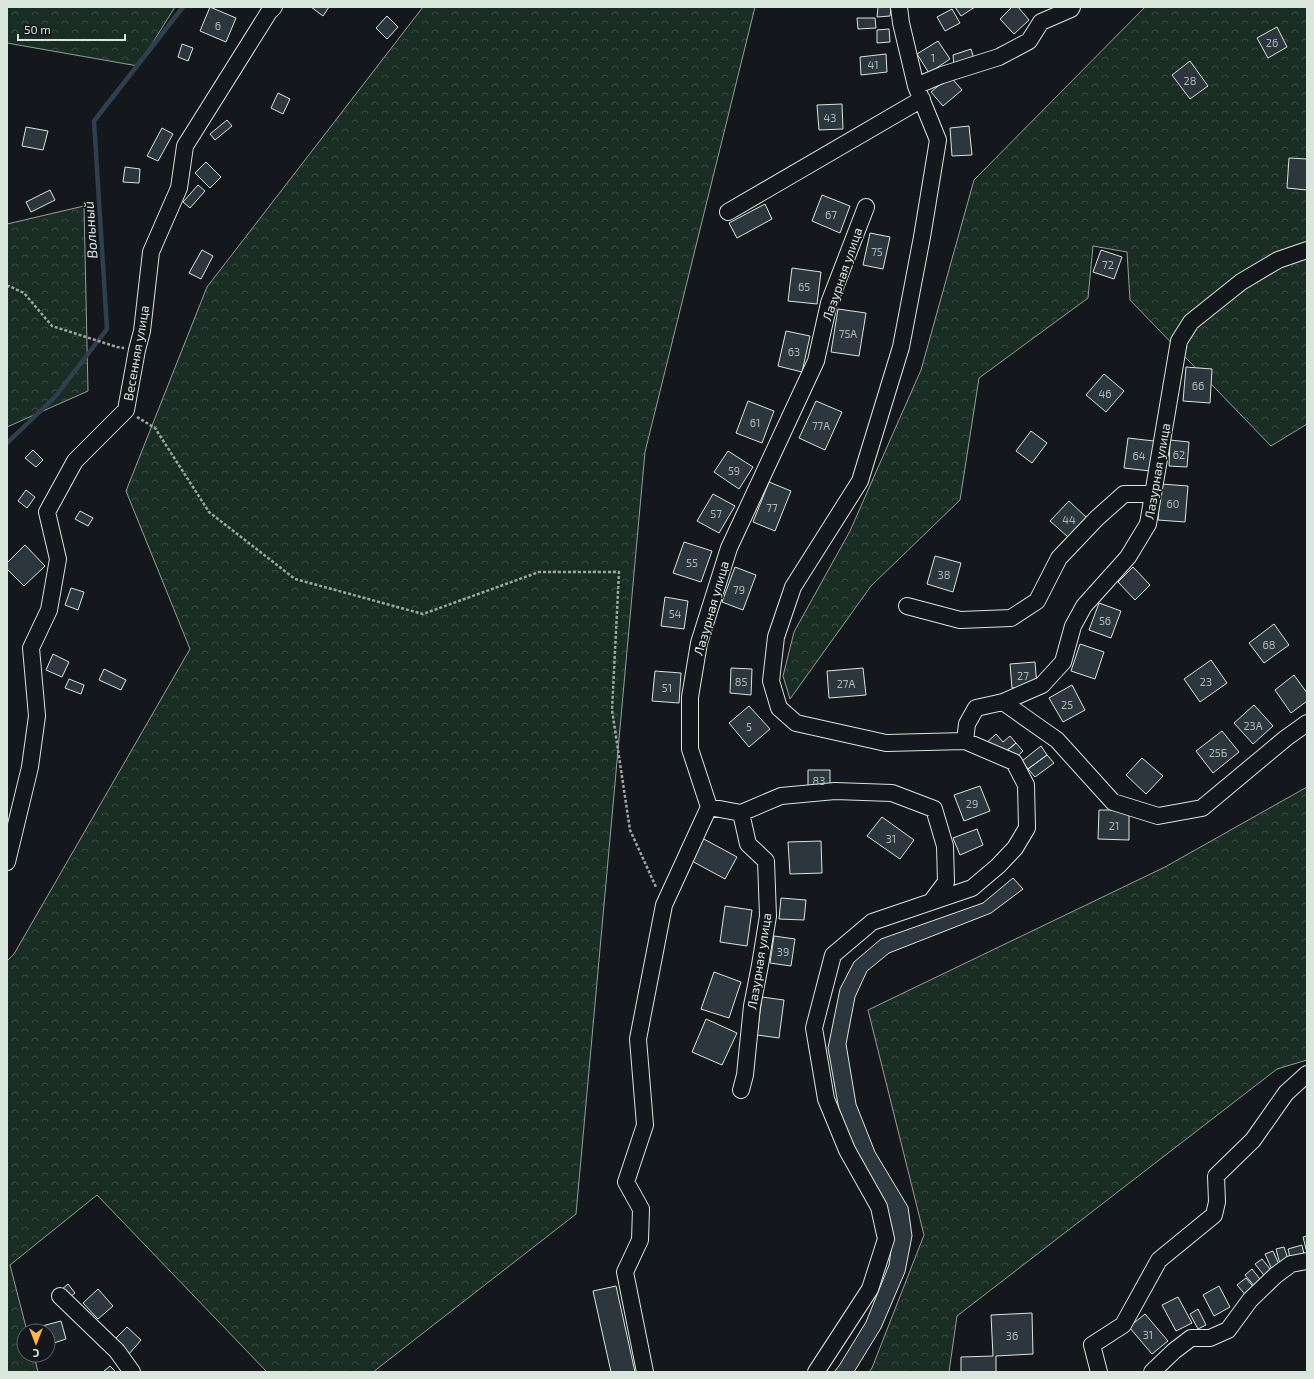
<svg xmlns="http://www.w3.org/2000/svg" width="1314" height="1379" viewBox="0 0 1314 1379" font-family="'Exo 2',sans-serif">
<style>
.forest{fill:url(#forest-crowns);stroke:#939e99}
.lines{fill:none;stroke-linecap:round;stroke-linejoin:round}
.stream{stroke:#2f3f4d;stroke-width:4.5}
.building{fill:#2c363c;stroke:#d8e6dc}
.minor-casing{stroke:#d8e6dc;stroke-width:18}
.path{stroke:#9da8a2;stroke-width:2.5;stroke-dasharray:3 2;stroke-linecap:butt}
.minor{stroke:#14181c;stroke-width:16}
.labels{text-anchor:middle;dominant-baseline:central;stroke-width:3;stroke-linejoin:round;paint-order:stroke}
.number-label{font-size:11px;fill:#adbab4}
.street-label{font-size:13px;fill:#d8e6dc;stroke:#14181c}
.water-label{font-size:14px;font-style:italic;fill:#d8e6dc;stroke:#14181c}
</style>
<defs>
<pattern id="forest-crowns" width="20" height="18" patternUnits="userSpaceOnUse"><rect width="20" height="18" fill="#1a2d24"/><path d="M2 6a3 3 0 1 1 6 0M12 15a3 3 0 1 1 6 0" fill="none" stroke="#3b4b43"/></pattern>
</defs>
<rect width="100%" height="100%" fill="#14181c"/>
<path class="forest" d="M 7,7 L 175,7 L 138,66 L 7,43 Z
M 423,7 L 755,7 L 645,452 L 576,1214 L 373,1372 L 267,1372 L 97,1195 L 10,1265 L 27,1331 L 24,1331 L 24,1355 L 34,1355 L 38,1372 L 7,1372 L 7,961 L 14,954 L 190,649 L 126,491 L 207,287 Z
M 1145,7 L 1307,7 L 1307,424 L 1271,446 L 1130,300 L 1127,252 L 1093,246 L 1088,298 L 979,378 L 960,500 L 871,586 L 790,699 L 783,676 L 794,632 L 850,531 L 921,370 L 974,180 Z
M 84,206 L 88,391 L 7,427 L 7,224 Z
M 1307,787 L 1307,1060 L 1277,1069 L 957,1316 L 949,1372 L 869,1372 L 872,1368 L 924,1235 L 868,1010 L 1165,867 Z"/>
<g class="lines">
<path class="stream" d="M 7,443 L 55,397 L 107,329 L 94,121 L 183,7"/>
</g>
<path class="building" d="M 210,7 L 236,18 L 226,42 L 200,31 Z
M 311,7 L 329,7 L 323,16 Z
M 878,7 L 891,7 L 890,16 L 877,17 Z
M 955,7 L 975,7 L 961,16 Z
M 1012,7 L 1018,7 L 1029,20 L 1014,34 L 1000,19 Z
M 952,9 L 960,23 L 945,31 L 937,17 Z
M 387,16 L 398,27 L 387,39 L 376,28 Z
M 857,18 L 875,18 L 876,28 L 858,29 Z
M 1277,27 L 1287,47 L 1268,58 L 1257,38 Z
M 889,29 L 890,42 L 877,43 L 877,30 Z
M 938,41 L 950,59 L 929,73 L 917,54 Z
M 182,44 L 193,48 L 188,61 L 178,57 Z
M 971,49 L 974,59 L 954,66 L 953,55 Z
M 886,54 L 887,72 L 861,75 L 860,57 Z
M 1190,61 L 1208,86 L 1190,99 L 1172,75 Z
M 950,76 L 962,90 L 943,106 L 931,92 Z
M 278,93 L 290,99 L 283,114 L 271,108 Z
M 842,104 L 843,129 L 819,130 L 817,105 Z
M 227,120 L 232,126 L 215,140 L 210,134 Z
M 969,126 L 972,155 L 952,156 L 950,128 Z
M 26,127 L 48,131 L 43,150 L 22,146 Z
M 162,128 L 173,134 L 158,161 L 147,156 Z
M 1289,158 L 1307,159 L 1307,190 L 1287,188 Z
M 206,162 L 221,177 L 210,188 L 195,173 Z
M 125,167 L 140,169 L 139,183 L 123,182 Z
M 198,185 L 205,191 L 190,208 L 183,202 Z
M 50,190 L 55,200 L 31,212 L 26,202 Z
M 822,195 L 850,206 L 840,233 L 812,221 Z
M 765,204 L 772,219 L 737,238 L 729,223 Z
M 870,233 L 890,237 L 883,269 L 863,265 Z
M 202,250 L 213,256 L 201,279 L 189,273 Z
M 1101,250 L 1122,257 L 1114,279 L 1093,272 Z
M 792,268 L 821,272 L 817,304 L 788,301 Z
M 838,309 L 866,313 L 859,356 L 831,352 Z
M 786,331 L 810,336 L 802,372 L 778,366 Z
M 1186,367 L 1212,369 L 1210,403 L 1183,401 Z
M 1104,374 L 1124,391 L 1106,412 L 1086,395 Z
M 748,401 L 774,411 L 762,443 L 736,433 Z
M 816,401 L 842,412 L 825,450 L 799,438 Z
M 1031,431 L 1047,443 L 1032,463 L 1016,451 Z
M 1128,438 L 1154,441 L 1150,471 L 1124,468 Z
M 1170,440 L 1189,442 L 1187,467 L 1169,466 Z
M 33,450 L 43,460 L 36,467 L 25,458 Z
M 728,451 L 753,467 L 739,489 L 714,472 Z
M 769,482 L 791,491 L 775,531 L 753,522 Z
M 1161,484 L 1188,486 L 1185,522 L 1158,520 Z
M 26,490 L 35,497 L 27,508 L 18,501 Z
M 713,494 L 735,506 L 719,533 L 697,521 Z
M 1069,501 L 1087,518 L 1068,537 L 1050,521 Z
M 80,511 L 93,518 L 88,526 L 75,519 Z
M 684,542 L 712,551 L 701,582 L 673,573 Z
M 25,545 L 45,566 L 24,586 L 7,569 L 7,563 Z
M 935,556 L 961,563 L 953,592 L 927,584 Z
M 735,567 L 756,575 L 743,610 L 722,602 Z
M 1133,567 L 1150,585 L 1135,600 L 1118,582 Z
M 71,588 L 84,592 L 78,610 L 65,605 Z
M 665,597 L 688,601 L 684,629 L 661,626 Z
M 1099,603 L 1121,611 L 1111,638 L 1089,630 Z
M 1274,624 L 1289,645 L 1264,663 L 1249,643 Z
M 1080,644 L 1104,652 L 1095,679 L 1071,671 Z
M 53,654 L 69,662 L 62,677 L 46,670 Z
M 1211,660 L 1227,683 L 1200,702 L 1184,679 Z
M 1035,662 L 1037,686 L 1012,688 L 1010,664 Z
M 731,668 L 752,669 L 751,695 L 730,693 Z
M 863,668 L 866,695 L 829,698 L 827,671 Z
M 104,669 L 126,680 L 121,690 L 99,680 Z
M 655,671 L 681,673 L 679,703 L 652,701 Z
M 1294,675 L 1307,693 L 1307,701 L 1291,713 L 1275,690 Z
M 69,679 L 84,685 L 81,694 L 65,688 Z
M 1072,685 L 1085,710 L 1063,722 L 1049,698 Z
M 1254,705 L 1273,726 L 1253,744 L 1234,723 Z
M 749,706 L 770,729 L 749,747 L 729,723 Z
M 1222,731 L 1239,752 L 1213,773 L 1196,751 Z
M 996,734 L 1003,742 L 1010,736 L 1016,743 L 998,758 L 985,744 Z
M 1016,743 L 1023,751 L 1006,767 L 998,758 Z
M 1041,746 L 1047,755 L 1028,769 L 1022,761 Z
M 1047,755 L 1054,763 L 1035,777 L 1028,769 Z
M 1142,758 L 1163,776 L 1146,794 L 1126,775 Z
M 808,770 L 830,770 L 830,790 L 808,790 Z
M 980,786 L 990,811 L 964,821 L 954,795 Z
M 1099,810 L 1129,810 L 1129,840 L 1098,839 Z
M 882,817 L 914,840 L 900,859 L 867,836 Z
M 977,829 L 983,845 L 960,855 L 953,838 Z
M 702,838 L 737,857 L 725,879 L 690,860 Z
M 821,841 L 822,873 L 790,874 L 788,842 Z
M 1013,878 L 1023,889 L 991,913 L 889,953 L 867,971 L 855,997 L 846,1044 L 856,1104 L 875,1152 L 908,1207 L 912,1236 L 905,1272 L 881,1328 L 854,1372 L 834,1372 L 839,1366 L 866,1322 L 889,1265 L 893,1235 L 887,1209 L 859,1161 L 839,1110 L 828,1048 L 840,989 L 854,962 L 881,939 L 983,903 Z
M 781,898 L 806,900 L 804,920 L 779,919 Z
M 725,906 L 752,910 L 747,946 L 720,942 Z
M 774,936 L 795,939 L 791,966 L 770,963 Z
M 714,972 L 741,982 L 729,1018 L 701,1009 Z
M 762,997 L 784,1000 L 779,1038 L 757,1035 Z
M 706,1019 L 737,1033 L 722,1065 L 692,1052 Z
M 1307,1236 L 1307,1253 L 1303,1237 Z
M 1302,1245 L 1305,1259 L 1291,1262 L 1288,1249 Z
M 1284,1247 L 1289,1262 L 1280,1264 L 1276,1249 Z
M 1273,1251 L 1281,1269 L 1273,1272 L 1265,1254 Z
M 1262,1259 L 1274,1274 L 1267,1279 L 1255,1264 Z
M 1252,1269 L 1263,1283 L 1256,1288 L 1245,1275 Z
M 1246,1278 L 1256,1290 L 1248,1298 L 1237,1285 Z
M 68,1284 L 75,1293 L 68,1299 L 61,1290 Z
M 616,1286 L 635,1372 L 611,1372 L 593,1291 Z
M 1219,1286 L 1230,1307 L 1214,1316 L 1203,1295 Z
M 98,1289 L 113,1306 L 98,1319 L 83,1303 Z
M 1178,1297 L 1192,1323 L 1176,1331 L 1162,1305 Z
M 1198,1309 L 1206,1325 L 1198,1329 L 1190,1314 Z
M 1032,1313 L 1033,1354 L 996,1356 L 996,1372 L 961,1372 L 961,1357 L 993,1356 L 991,1315 Z
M 1145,1314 L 1168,1341 L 1152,1354 L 1129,1327 Z
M 61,1321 L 66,1339 L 48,1345 L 48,1331 L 44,1331 L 42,1326 Z
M 127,1327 L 141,1340 L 129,1354 L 114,1340 Z
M 110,1366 L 116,1372 L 103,1372 Z"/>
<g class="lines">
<g class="minor-casing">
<path id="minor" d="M 899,7 L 901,23 L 916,86 L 938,140 L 922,237 L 901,347 L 860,481 L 793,587 L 776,637 L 771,681 L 779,708 L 796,723 L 886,743 L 965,741
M 916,86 L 942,75 L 999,57 L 1029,41 L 1041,22 L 1071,9 L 1072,7
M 728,212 L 922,99
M 907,606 L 960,620 L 1011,618 L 1037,601 L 1059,558 L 1097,518 L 1124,494 L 1153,494
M 1003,702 L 1042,685 L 1063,662 L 1073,626 L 1084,606 L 1128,557 L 1148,524 L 1179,341 L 1191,322 L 1241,282 L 1278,260 L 1307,250
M 741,813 L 781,796 L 835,791 L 892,793 L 934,809 L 945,846 L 946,882 L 931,902
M 7,862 L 30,767 L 37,716 L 31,648 L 49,610 L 58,559 L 47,512 L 75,461 L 126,410 L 137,350 L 142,331 L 151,252 L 179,188 L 185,146 L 269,12 L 274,7
M 741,1090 L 745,1075 L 752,1006 L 760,965 L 768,916 L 766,861 L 748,844 L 741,813 L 709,807 L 690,749 L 690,697 L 699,643 L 729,548 L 816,361 L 829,303 L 866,207
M 60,1296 L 117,1351 L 132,1372
M 645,1372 L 625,1272 L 640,1240 L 641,1209 L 626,1182 L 645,1125 L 638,1039 L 664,905 L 709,807
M 816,1372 L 870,1289 L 886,1239 L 879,1207 L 847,1150 L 826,1099 L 814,1028 L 833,955 L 872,922 L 972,888 L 998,866 L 1015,848 L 1027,828 L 1026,785 L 1014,762 L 965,741 L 967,724 L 976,708 L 1003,702 L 1057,740 L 1113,802 L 1158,816 L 1202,808 L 1286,738 L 1307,723
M 1099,1372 L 1092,1345 L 1123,1325 L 1159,1260 L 1214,1215 L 1217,1202 L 1216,1176 L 1253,1140 L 1286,1093 L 1307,1074
M 1152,1372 L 1174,1351 L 1191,1338 L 1210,1338 L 1228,1330 L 1250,1300 L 1276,1275 L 1291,1264 L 1307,1261"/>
</g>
<path class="path" d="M 7,287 L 9,286 L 24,293 L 52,326 L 117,347 L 124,348
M 137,417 L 155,428 L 209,512 L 295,579 L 423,614 L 539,572 L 619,572 L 612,710 L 630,830 L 656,887"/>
<use href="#minor" class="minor"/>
</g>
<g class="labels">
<g class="number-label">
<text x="218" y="25">6</text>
<text x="1272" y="42">26</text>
<text x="933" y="57">1</text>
<text x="873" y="64">41</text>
<text x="1190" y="80">28</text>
<text x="830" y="117">43</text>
<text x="831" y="214">67</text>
<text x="877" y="251">75</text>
<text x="1108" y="264">72</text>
<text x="804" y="286">65</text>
<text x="848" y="333">75А</text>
<text x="794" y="351">63</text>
<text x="1198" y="385">66</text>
<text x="1105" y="393">46</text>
<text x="755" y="422">61</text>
<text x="821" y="425">77А</text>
<text x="1179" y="454">62</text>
<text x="1139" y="455">64</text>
<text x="734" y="470">59</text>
<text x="1173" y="503">60</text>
<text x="772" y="507">77</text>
<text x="716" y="513">57</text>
<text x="1069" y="519">44</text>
<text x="692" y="562">55</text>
<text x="944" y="574">38</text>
<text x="739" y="589">79</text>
<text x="675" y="613">54</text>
<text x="1105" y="620">56</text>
<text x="1269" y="644">68</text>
<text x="1023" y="675">27</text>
<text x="741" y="681">85</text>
<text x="1206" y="681">23</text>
<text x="846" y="683">27А</text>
<text x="667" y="687">51</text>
<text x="1067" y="704">25</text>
<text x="1253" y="725">23А</text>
<text x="749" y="726">5</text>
<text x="1218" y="752">25Б</text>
<text x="819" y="780">83</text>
<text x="972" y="803">29</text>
<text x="1114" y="825">21</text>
<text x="891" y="838">31</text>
<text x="783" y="951">39</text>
<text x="1148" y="1334">31</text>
<text x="1012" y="1335">36</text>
</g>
<g class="street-label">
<text transform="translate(842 274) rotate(-71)">Лазурная улица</text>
<text transform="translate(136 353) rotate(-80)">Весенняя улица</text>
<text transform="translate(1157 471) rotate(-80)">Лазурная улица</text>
<text transform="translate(711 608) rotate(-74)">Лазурная улица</text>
<text transform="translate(759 961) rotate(-81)">Лазурная улица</text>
</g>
<g class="water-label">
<text transform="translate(90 230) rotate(-94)">Вольный</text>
</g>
</g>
<rect width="1314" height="1379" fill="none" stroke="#d8e6dc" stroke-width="16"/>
<g transform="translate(36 1343) rotate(180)"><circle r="19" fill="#14181c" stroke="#626a69"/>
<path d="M0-3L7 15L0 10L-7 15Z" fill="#ffb74d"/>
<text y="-6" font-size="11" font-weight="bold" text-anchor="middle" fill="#d8e6dc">С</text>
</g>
<path d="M18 34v6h107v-6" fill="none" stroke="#d8e6dc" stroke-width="2"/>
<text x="24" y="34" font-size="12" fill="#d8e6dc" stroke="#14181c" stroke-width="3" paint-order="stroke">50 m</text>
</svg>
